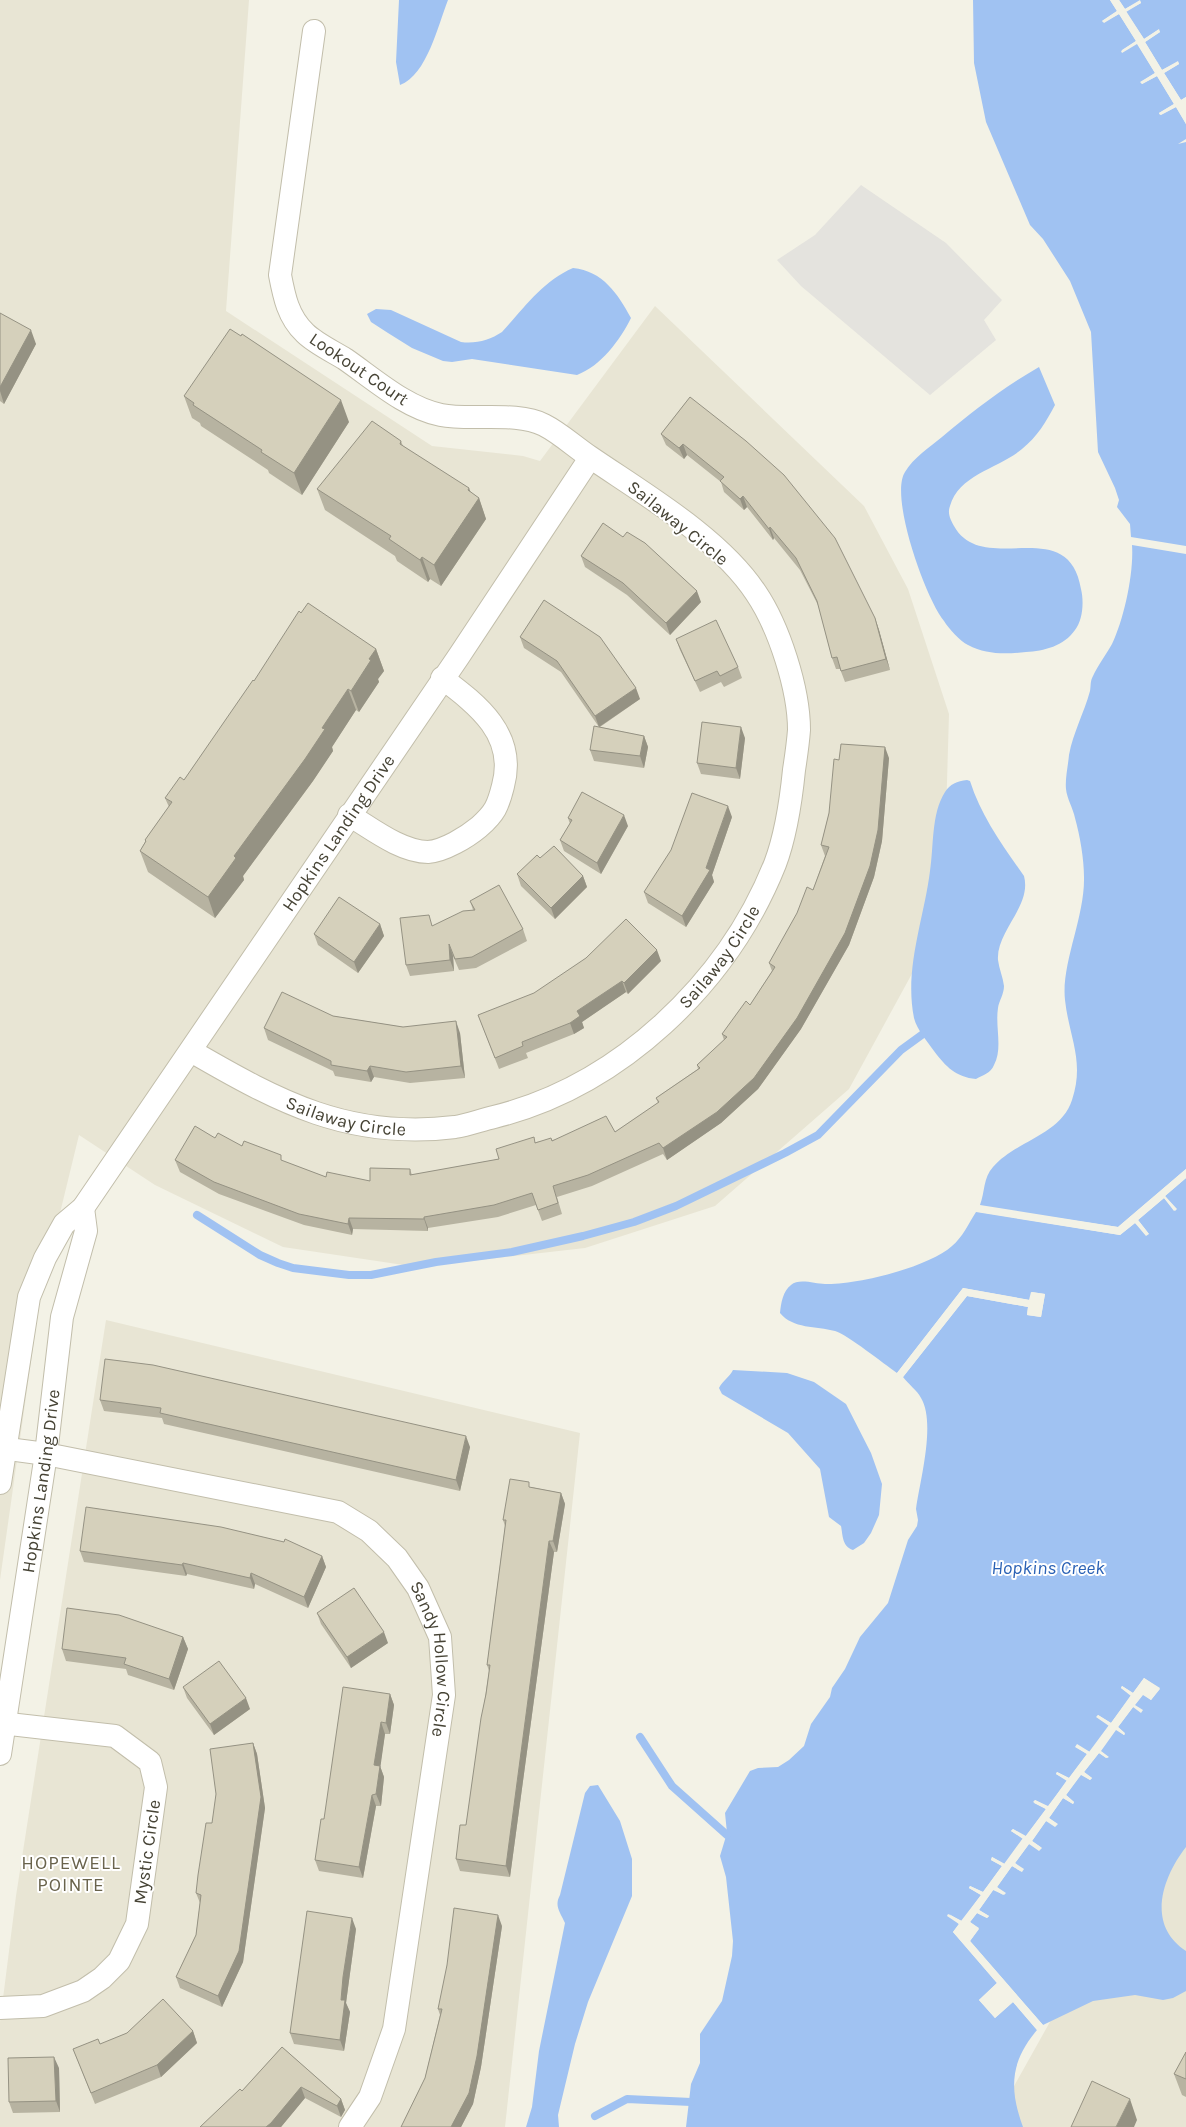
<svg xmlns="http://www.w3.org/2000/svg" width="1186" height="2127" viewBox="0 0 1186 2127" font-family="Karla,sans-serif">
<style>
.residential{fill:#e8e5d4}
.parking{fill:#e4e3de}
.water{fill:#a0c2f2}
.pier{fill:#f3f2e6}
.lines{fill:none;stroke-linecap:round;stroke-linejoin:round}
.stream{stroke:#a0c2f2;stroke-width:8}
.minor-casing{stroke:#c2beab;stroke-width:24}
.minor{stroke:#fff;stroke-width:22}
.wall{fill:#b7b3a1}
.shaded-wall{fill:#959283}
.building{fill:#d5d0bb;stroke:#959283}
.labels{text-anchor:middle;dominant-baseline:central;stroke-width:4;stroke-linejoin:round;paint-order:stroke}
.street-label{font-size:18px;fill:#464335;stroke:#fff}
.water-label{font-size:19px;font-style:italic;fill:#2b62b5;stroke:#fff}
.neighbourhood-label{font-size:19px;letter-spacing:1px;fill:#69634c;stroke:#fff}
</style>
<rect width="100%" height="100%" fill="#f3f2e6"/>
<path class="residential" d="M 0,0 L 249,0 L 226,311 L 432,446 L 523,456 L 540,461 L 655,306 L 864,506 L 908,589 L 949,714 L 946,816 L 920,959 L 849,1089 L 715,1206 L 585,1248 L 417,1267 L 283,1247 L 155,1185 L 79,1135 L 41,1291 L 0,1580 Z
M 106,1320 L 580,1433 L 505,2127 L 0,2127 L 0,2022 L 16,1896 Z
M 1186,1771 L 1186,2127 L 991,2127 L 1161,1824 Z"/>
<path class="parking" d="M 861,185 L 946,243 L 1002,300 L 984,320 L 996,340 L 930,395 L 801,286 L 777,260 L 815,235 Z"/>
<path class="water" d="M 399,0 L 448,0 C 438,25 427,75 400,85 L 396,62 Z
M 973,0 L 1110,0 L 1117,11 L 1102,21 L 1104,22 L 1119,14 L 1136,41 L 1122,50 L 1122,52 L 1137,43 L 1155,73 L 1141,82 L 1142,84 L 1157,76 L 1174,104 L 1159,113 L 1161,115 L 1176,107 L 1186,124 L 1186,139 L 1178,144 L 1186,142 L 1186,546 L 1131,537 L 1130,524 L 1117,507 L 1119,500 L 1115,488 L 1098,452 L 1091,332 L 1070,281 L 1043,239 L 1030,225 L 986,122 L 974,63 Z
M 1119,0 L 1186,0 L 1186,97 L 1181,100 L 1164,73 L 1179,64 L 1178,62 L 1162,70 L 1145,42 L 1160,32 L 1158,30 L 1144,39 L 1126,11 L 1141,3 L 1140,1 L 1125,9 Z
M 573,268 C 603,271 618,294 631,318 C 620,340 601,366 577,375 L 472,359 L 452,362 L 443,361 L 412,348 L 388,333 L 371,322 L 367,314 L 376,309 L 391,310 L 461,342 C 476,344 490,340 502,332 C 524,308 543,281 573,268 Z
M 1039,367 L 1055,405 C 1046,422 1037,437 1022,449 C 1000,468 959,474 950,506 C 947,514 951,520 954,526 C 983,578 1068,512 1081,589 C 1084,601 1083,620 1075,630 C 1064,646 1044,651 1026,652 C 1006,654 987,655 968,645 C 960,641 949,629 944,621 C 926,599 889,497 905,472 C 913,458 930,447 942,437 C 973,411 1004,387 1039,367 Z
M 1132,545 L 1186,554 L 1186,1169 L 1118,1227 L 980,1205 C 985,1192 983,1178 993,1167 C 1015,1141 1061,1135 1072,1100 C 1085,1061 1069,1037 1065,1000 C 1061,964 1085,917 1084,877 C 1084,859 1080,836 1075,818 C 1073,808 1067,799 1066,789 C 1065,779 1068,766 1069,755 C 1073,733 1084,713 1090,691 C 1091,686 1090,681 1093,676 C 1098,665 1106,655 1112,644 C 1124,619 1134,573 1132,545 Z
M 967,780 L 970,781 C 981,816 1003,846 1024,876 C 1032,906 996,931 998,960 C 999,969 1003,977 1004,986 C 1004,994 999,1001 998,1008 C 995,1027 1003,1048 994,1065 C 991,1073 983,1075 976,1079 C 956,1077 946,1067 934,1051 C 927,1041 917,1030 914,1018 C 904,969 924,919 930,871 C 934,846 931,814 945,792 C 950,784 957,781 967,780 Z
M 1186,1178 L 1186,1847 C 1162,1878 1146,1925 1186,1951 L 1186,1991 L 1173,1998 L 1163,2000 L 1135,1995 L 1093,2001 L 1043,2025 L 970,1941 L 979,1929 L 970,1922 L 977,1913 L 987,1918 L 989,1916 L 979,1910 L 994,1889 L 1003,1895 L 997,1887 L 1012,1866 L 1022,1872 L 1015,1863 L 1029,1844 L 1042,1848 L 1032,1841 L 1046,1821 L 1057,1824 L 1049,1818 L 1063,1798 L 1073,1804 L 1074,1802 L 1066,1795 L 1081,1774 L 1090,1780 L 1092,1778 L 1084,1772 L 1099,1753 L 1106,1758 L 1108,1757 L 1100,1751 L 1116,1729 L 1124,1735 L 1125,1733 L 1118,1727 L 1143,1694 L 1151,1700 L 1160,1689 L 1144,1678 L 1133,1693 L 1122,1686 L 1121,1688 L 1131,1695 L 1111,1723 L 1098,1715 L 1097,1717 L 1109,1725 L 1089,1752 L 1077,1745 L 1076,1747 L 1087,1754 L 1069,1778 L 1057,1772 L 1056,1774 L 1067,1780 L 1048,1807 L 1035,1800 L 1034,1803 L 1046,1809 L 1025,1837 L 1013,1829 L 1011,1831 L 1023,1838 L 1004,1864 L 992,1857 L 991,1860 L 1002,1866 L 983,1892 L 970,1886 L 969,1888 L 981,1895 L 961,1921 L 949,1914 L 959,1924 L 953,1932 L 997,1983 L 979,2000 L 995,2018 L 1013,2002 L 1037,2030 C 1010,2062 1009,2089 1023,2127 L 686,2127 L 691,2084 L 700,2063 L 700,2034 L 722,2001 L 732,1956 L 733,1941 L 726,1877 L 720,1856 L 727,1833 L 725,1813 L 750,1771 L 758,1768 L 778,1767 L 789,1760 L 804,1746 L 811,1724 L 830,1697 L 832,1688 L 845,1669 L 860,1637 L 888,1603 L 908,1540 L 917,1526 L 918,1520 L 916,1509 C 920,1480 936,1423 921,1398 C 917,1390 908,1384 903,1377 L 967,1296 L 1028,1307 L 1027,1315 L 1041,1317 L 1045,1294 L 1032,1292 L 1030,1300 L 963,1288 L 897,1373 C 884,1364 848,1335 835,1331 C 816,1326 793,1329 780,1313 C 781,1303 783,1291 791,1285 C 799,1278 815,1284 825,1284 C 857,1285 929,1267 952,1246 C 962,1238 969,1223 976,1212 L 1120,1235 L 1135,1223 L 1149,1234 L 1138,1220 L 1164,1198 L 1174,1211 L 1176,1209 L 1165,1196 Z
M 733,1370 L 787,1373 L 814,1382 L 846,1404 L 871,1453 L 882,1484 L 879,1515 L 871,1533 L 864,1543 L 853,1550 C 842,1546 843,1536 841,1526 L 829,1517 L 820,1469 L 788,1433 L 722,1394 L 719,1388 C 723,1380 729,1378 733,1370 Z
M 598,1785 L 620,1821 L 632,1859 L 632,1896 L 588,2002 L 575,2044 L 558,2115 L 559,2127 L 526,2127 L 532,2107 L 539,2051 L 565,1923 C 560,1912 554,1906 560,1895 L 585,1793 L 590,1786 Z"/>
<path class="pier" d="M 1110,0 L 1113,0 L 1138,40 L 1186,119 L 1186,124 L 1176,107 L 1160,115 L 1159,113 L 1174,104 L 1157,76 L 1142,84 L 1140,82 L 1155,73 L 1137,44 L 1122,53 L 1121,51 L 1136,41 L 1119,14 L 1104,23 L 1102,21 L 1117,11 Z
M 1117,0 L 1119,0 L 1125,9 L 1140,0 L 1141,3 L 1126,12 L 1144,39 L 1159,29 L 1160,32 L 1145,42 L 1162,70 L 1178,61 L 1179,64 L 1164,73 L 1181,100 L 1186,97 L 1186,101 L 1183,103 L 1186,111 Z
M 1186,1169 L 1186,1173 L 1118,1230 L 977,1206 L 1118,1227 Z
M 1186,1176 L 1186,1178 L 1165,1196 L 1177,1209 L 1175,1211 L 1164,1198 L 1138,1220 L 1149,1234 L 1146,1236 L 1135,1223 L 1120,1235 L 973,1211 L 976,1209 L 1119,1232 Z
M 963,1288 L 1029,1300 L 1031,1292 L 1045,1294 L 1041,1317 L 1027,1315 L 1028,1307 L 967,1296 L 903,1377 L 901,1376 L 966,1294 L 1029,1304 L 1030,1313 L 1039,1314 L 1042,1296 L 1033,1295 L 1029,1303 L 964,1291 L 899,1374 L 897,1373 Z
M 1144,1678 L 1160,1688 L 1151,1700 L 1143,1695 L 1135,1705 L 1143,1710 L 1141,1713 L 1133,1707 L 1118,1727 L 1125,1734 L 1124,1735 L 1116,1730 L 1101,1751 L 1109,1757 L 1107,1758 L 1099,1753 L 1084,1772 L 1092,1778 L 1090,1780 L 1081,1775 L 1066,1795 L 1074,1802 L 1073,1804 L 1063,1798 L 1049,1818 L 1058,1824 L 1055,1827 L 1046,1821 L 1032,1841 L 1042,1848 L 1039,1851 L 1029,1844 L 1015,1863 L 1024,1869 L 1022,1872 L 1012,1866 L 997,1887 L 1006,1893 L 1004,1895 L 993,1890 L 979,1910 L 989,1916 L 987,1918 L 977,1913 L 970,1922 L 979,1928 L 970,1941 L 1043,2025 L 1041,2027 L 968,1943 L 976,1929 L 967,1921 L 1131,1705 L 1142,1692 L 1151,1697 L 1156,1689 L 1145,1681 L 956,1932 L 1000,1983 L 982,2000 L 995,2015 L 1014,1999 L 1039,2028 L 1037,2030 L 1013,2002 L 995,2018 L 979,2000 L 997,1983 L 953,1932 L 959,1924 L 947,1916 L 948,1914 L 962,1921 L 981,1895 L 969,1888 L 970,1886 L 983,1892 L 1002,1866 L 991,1860 L 992,1857 L 1005,1864 L 1023,1839 L 1011,1831 L 1013,1829 L 1026,1836 L 1046,1809 L 1033,1802 L 1035,1800 L 1048,1806 L 1067,1781 L 1056,1774 L 1057,1772 L 1069,1778 L 1087,1754 L 1075,1747 L 1077,1744 L 1090,1752 L 1109,1726 L 1096,1717 L 1098,1715 L 1111,1723 L 1131,1696 L 1121,1688 L 1122,1686 L 1133,1693 Z"/>
<g class="lines">
<path class="stream" d="M 197,1215 L 260,1255 L 278,1263 L 293,1268 L 349,1275 L 371,1275 L 436,1262 L 512,1252 L 583,1236 L 634,1222 L 676,1206 L 785,1153 L 818,1135 L 901,1050 L 923,1034
M 640,1737 L 672,1786 L 727,1835
M 595,2116 L 627,2099 L 691,2102"/>
<g class="minor-casing">
<g id="minor">
<path d="M 349,815 C 371,828 401,852 428,852 C 444,851 467,837 479,827 C 495,813 498,806 503,786 C 517,735 478,705 442,678"/>
<path id="s1" d="M 191,1051 C 279,1102 349,1140 455,1127 C 468,1125 481,1120 494,1117 C 619,1086 727,984 775,864 C 786,835 791,800 794,770 C 796,757 798,743 799,730 C 799,689 779,627 756,593 C 720,538 644,494 590,457 C 575,447 560,433 544,425 C 517,411 470,421 441,415 C 406,408 374,379 345,359 C 332,351 315,343 305,333 C 288,317 284,296 280,275 L 314,31"/>
<path id="s2" d="M 0,1448 L 46,1454 L 338,1512 L 369,1531 L 397,1558 L 418,1588 L 440,1637 L 444,1695 L 394,2029 L 370,2097 L 350,2127"/>
<path id="s3" d="M 0,1483 L 29,1297 L 45,1258 L 64,1224 L 83,1208 L 459,656 L 590,458"/>
<path d="M 0,1723 L 115,1736 L 150,1762 L 156,1787 L 137,1924 L 119,1961 L 102,1978 L 83,1991 L 43,2006 L 0,2008"/>
<path id="s4" d="M 0,1754 L 46,1454 L 62,1317 L 86,1231 L 83,1208"/>
</g>
</g>
<use href="#minor" class="minor"/>
</g>
<path class="wall" d="M 0,313 L 36,344 L 4,404 L 0,401 Z
M 184,396 L 349,422 L 302,495 L 269,473 L 268,470 L 201,426 L 200,423 L 192,418 Z
M 690,397 L 875,618 L 879,630 L 890,670 L 845,682 L 840,669 L 836,669 L 832,658 L 819,607 L 800,570 L 774,538 L 773,540 L 747,507 L 744,510 L 724,492 L 721,482 L 687,455 L 684,459 L 666,445 L 661,434 Z
M 401,441 L 403,446 L 479,498 L 486,519 L 441,586 L 430,579 L 428,582 L 397,561 L 395,556 L 325,510 L 317,489 Z
M 581,556 L 701,602 L 670,635 L 627,595 L 585,567 Z
M 520,637 L 640,699 L 600,727 L 644,736 L 648,747 L 644,768 L 594,761 L 590,750 L 599,727 L 561,672 L 524,648 Z
M 676,639 L 738,667 L 742,678 L 724,687 L 721,682 L 700,692 L 680,650 Z
M 376,649 L 384,671 L 378,679 L 379,682 L 359,712 L 356,710 L 332,747 L 333,751 L 313,781 L 243,876 L 244,880 L 215,918 L 148,872 L 140,851 L 145,842 L 145,840 L 169,807 L 165,798 L 184,780 L 254,681 Z
M 745,738 L 740,779 L 701,774 L 697,763 Z
M 889,758 L 882,841 L 874,877 L 849,945 L 801,1029 L 758,1089 L 721,1123 L 667,1160 L 663,1154 L 592,1186 L 557,1197 L 562,1214 L 542,1221 L 536,1205 L 498,1217 L 428,1228 L 428,1231 L 353,1229 L 352,1235 L 304,1225 L 219,1194 L 180,1172 L 175,1160 L 215,1138 L 242,1146 L 326,1177 L 370,1181 L 410,1169 L 412,1175 L 499,1159 L 536,1142 L 615,1132 L 658,1103 L 656,1098 L 698,1069 L 697,1065 L 724,1040 L 722,1034 L 750,1005 L 772,971 L 769,963 L 813,890 L 825,856 L 821,845 L 829,813 L 839,760 Z
M 732,817 L 712,875 L 714,882 L 686,927 L 648,903 L 644,892 Z
M 568,818 L 628,826 L 601,874 L 564,851 L 560,840 L 570,824 Z
M 540,858 L 583,876 L 587,887 L 555,919 L 521,886 L 517,874 Z
M 470,901 L 523,929 L 527,941 L 476,968 L 459,970 L 453,956 L 454,971 L 410,976 L 406,965 L 433,926 L 473,910 Z
M 380,924 L 384,936 L 358,973 L 318,945 L 314,934 Z
M 661,961 L 628,994 L 626,992 L 582,1022 L 584,1028 L 574,1034 L 526,1053 L 528,1058 L 499,1069 L 478,1015 Z
M 333,1016 L 403,1027 L 460,1033 L 465,1078 L 410,1083 L 374,1077 L 371,1082 L 335,1076 L 333,1071 L 268,1040 L 264,1028 Z
M 100,1400 L 470,1447 L 460,1491 L 164,1424 L 162,1418 L 104,1411 Z
M 531,1487 L 561,1493 L 565,1504 L 557,1552 L 554,1552 L 510,1877 L 460,1871 L 456,1859 L 466,1825 L 489,1671 L 487,1665 L 505,1526 L 503,1520 Z
M 80,1551 L 322,1556 L 326,1567 L 308,1608 L 255,1584 L 254,1589 L 187,1574 L 186,1576 L 84,1562 Z
M 317,1613 L 388,1643 L 351,1668 L 321,1624 Z
M 183,1637 L 188,1649 L 174,1690 L 128,1675 L 126,1669 L 66,1661 L 62,1649 Z
M 183,1687 L 250,1709 L 214,1735 L 187,1698 Z
M 390,1694 L 394,1705 L 390,1734 L 385,1734 L 380,1766 L 384,1777 L 381,1806 L 376,1806 L 363,1878 L 319,1871 L 315,1860 L 324,1819 Z
M 253,1743 L 257,1754 L 265,1808 L 243,1962 L 222,2007 L 180,1988 L 176,1977 L 196,1935 L 200,1903 L 196,1893 L 212,1823 Z
M 502,1926 L 481,2067 L 473,2104 L 461,2127 L 401,2127 L 425,2078 L 440,2015 L 438,2009 Z
M 356,1929 L 348,1988 L 346,2003 L 350,2012 L 344,2051 L 294,2044 L 290,2033 Z
M 193,2031 L 197,2043 L 161,2077 L 95,2104 L 73,2049 Z
M 282,2047 L 341,2099 L 345,2110 L 341,2117 L 305,2098 L 281,2127 L 200,2127 L 242,2091 Z
M 1186,2052 L 1186,2097 L 1182,2095 L 1174,2074 Z
M 59,2068 L 60,2112 L 13,2113 L 9,2102 Z"/>
<path class="shaded-wall" d="M 31,330 L 36,344 L 4,404 L 0,391 L 0,387 Z
M 341,400 L 349,422 L 302,495 L 294,473 Z
M 683,444 L 687,455 L 684,459 L 679,448 Z
M 469,488 L 475,503 L 479,498 L 486,519 L 441,586 L 434,565 Z
M 743,496 L 747,507 L 744,510 L 740,499 Z
M 770,527 L 774,538 L 773,540 L 769,529 Z
M 422,557 L 430,579 L 428,582 L 420,560 Z
M 697,591 L 701,602 L 670,635 L 666,623 Z
M 875,618 L 879,630 L 890,670 L 886,659 Z
M 376,649 L 384,671 L 378,679 L 379,682 L 359,712 L 351,691 L 369,659 Z
M 636,688 L 640,699 L 599,727 L 595,716 Z
M 348,689 L 356,710 L 332,747 L 333,751 L 313,781 L 243,876 L 244,880 L 215,918 L 208,897 L 234,856 Z
M 741,727 L 745,738 L 740,779 L 736,768 Z
M 644,736 L 648,747 L 644,768 L 640,756 Z
M 885,747 L 889,758 L 882,841 L 874,877 L 849,945 L 801,1029 L 758,1089 L 721,1123 L 667,1160 L 663,1148 L 717,1112 Z
M 728,806 L 732,817 L 712,875 L 714,882 L 686,927 L 682,916 L 706,868 Z
M 624,815 L 628,826 L 601,874 L 597,863 Z
M 583,876 L 587,887 L 555,919 L 551,908 Z
M 380,924 L 384,936 L 358,973 L 354,962 Z
M 449,944 L 453,956 L 454,971 L 450,960 Z
M 657,950 L 661,961 L 628,994 L 624,983 Z
M 622,981 L 626,992 L 582,1022 L 584,1028 L 574,1034 L 570,1023 L 577,1011 Z
M 456,1021 L 460,1033 L 465,1078 L 461,1066 Z
M 370,1066 L 374,1077 L 371,1082 L 367,1071 Z
M 424,1217 L 428,1228 L 428,1231 L 424,1219 Z
M 349,1218 L 353,1229 L 352,1235 L 348,1224 Z
M 466,1436 L 470,1447 L 460,1491 L 456,1480 Z
M 561,1493 L 565,1504 L 557,1552 L 553,1541 Z
M 549,1541 L 554,1552 L 510,1877 L 506,1866 Z
M 322,1556 L 326,1567 L 308,1608 L 304,1597 Z
M 183,1563 L 187,1574 L 186,1576 L 182,1565 Z
M 251,1573 L 255,1584 L 254,1589 L 250,1578 Z
M 384,1632 L 388,1643 L 351,1668 L 347,1657 Z
M 183,1637 L 188,1649 L 174,1690 L 169,1679 Z
M 390,1694 L 394,1705 L 390,1734 L 386,1723 Z
M 246,1698 L 250,1709 L 214,1735 L 210,1724 Z
M 381,1722 L 385,1734 L 379,1777 L 374,1765 Z
M 253,1743 L 257,1754 L 265,1808 L 243,1962 L 222,2007 L 218,1996 Z
M 380,1766 L 384,1777 L 381,1806 L 376,1794 Z
M 372,1795 L 376,1806 L 363,1878 L 359,1867 Z
M 498,1915 L 502,1926 L 481,2067 L 473,2104 L 461,2127 L 451,2127 Z
M 352,1918 L 356,1929 L 348,1988 L 346,2003 L 350,2012 L 344,2051 L 340,2040 L 341,2000 L 343,1977 Z
M 193,2031 L 197,2043 L 161,2077 L 157,2065 Z
M 54,2057 L 59,2068 L 60,2112 L 56,2101 Z
M 301,2087 L 305,2098 L 281,2127 L 266,2127 Z
M 341,2099 L 345,2110 L 341,2117 L 337,2106 Z
M 1130,2099 L 1137,2120 L 1134,2127 L 1116,2127 Z"/>
<path class="building" d="M 0,313 L 31,330 L 0,387 Z
M 230,329 L 241,336 L 242,334 L 341,400 L 294,473 L 261,452 L 262,450 L 193,405 L 194,403 L 184,396 Z
M 690,397 L 746,441 L 784,475 L 835,538 L 875,618 L 886,659 L 841,671 L 837,657 L 832,658 L 817,601 L 796,558 L 770,527 L 769,529 L 743,496 L 740,499 L 720,481 L 724,477 L 683,444 L 679,448 L 661,434 Z
M 372,421 L 401,441 L 400,444 L 469,488 L 468,490 L 479,498 L 434,565 L 422,557 L 420,560 L 389,539 L 391,536 L 317,489 Z
M 603,523 L 623,537 L 627,532 L 645,543 L 697,591 L 666,623 L 623,583 L 581,556 Z
M 544,600 L 600,637 L 636,688 L 595,716 L 557,661 L 520,637 Z
M 308,603 L 376,649 L 369,659 L 371,660 L 351,691 L 348,689 L 322,728 L 325,729 L 305,759 L 234,856 L 236,858 L 208,897 L 140,851 L 146,841 L 145,840 L 172,802 L 165,798 L 180,777 L 184,780 L 253,680 L 254,681 L 299,611 L 301,613 Z
M 716,620 L 738,667 L 720,676 L 717,671 L 695,681 L 676,639 Z
M 702,722 L 741,727 L 736,768 L 697,763 Z
M 594,726 L 644,736 L 640,756 L 590,750 Z
M 841,744 L 885,747 L 878,830 L 870,866 L 845,933 L 797,1018 L 754,1078 L 717,1112 L 663,1148 L 659,1143 L 588,1175 L 553,1186 L 558,1203 L 538,1210 L 532,1193 L 494,1205 L 424,1217 L 424,1219 L 349,1218 L 348,1224 L 299,1214 L 214,1182 L 175,1160 L 195,1126 L 215,1138 L 218,1133 L 242,1146 L 244,1141 L 281,1155 L 281,1160 L 326,1177 L 327,1172 L 370,1181 L 370,1168 L 410,1169 L 410,1175 L 499,1159 L 496,1149 L 534,1137 L 535,1143 L 551,1138 L 552,1141 L 606,1116 L 615,1132 L 659,1102 L 656,1098 L 700,1068 L 697,1065 L 727,1037 L 722,1034 L 746,1001 L 750,1005 L 775,967 L 769,963 L 797,913 L 807,887 L 813,890 L 829,847 L 821,845 L 829,813 L 834,759 L 839,760 Z
M 582,792 L 624,815 L 597,863 L 560,840 L 572,820 L 568,818 Z
M 692,793 L 728,806 L 706,868 L 710,870 L 682,916 L 644,892 L 671,850 Z
M 554,846 L 583,876 L 551,908 L 517,874 L 537,855 L 540,858 Z
M 499,885 L 523,929 L 472,957 L 455,959 L 449,944 L 450,960 L 406,965 L 400,918 L 429,915 L 432,926 L 463,911 L 475,910 L 470,901 Z
M 339,897 L 380,924 L 354,962 L 314,934 Z
M 626,919 L 657,950 L 624,983 L 622,981 L 577,1011 L 580,1016 L 570,1023 L 522,1042 L 523,1046 L 495,1058 L 478,1015 L 534,993 L 586,958 Z
M 282,992 L 333,1016 L 403,1027 L 456,1021 L 461,1066 L 406,1072 L 370,1066 L 367,1071 L 331,1065 L 331,1061 L 264,1028 Z
M 105,1359 L 153,1365 L 466,1436 L 456,1480 L 160,1413 L 161,1408 L 100,1400 Z
M 510,1479 L 529,1482 L 529,1487 L 561,1493 L 553,1541 L 549,1541 L 506,1866 L 456,1859 L 460,1825 L 466,1825 L 481,1718 L 486,1694 L 490,1665 L 487,1665 L 506,1520 L 503,1520 Z
M 86,1507 L 221,1527 L 284,1542 L 285,1539 L 322,1556 L 304,1597 L 251,1573 L 250,1578 L 183,1563 L 182,1565 L 80,1551 Z
M 354,1588 L 384,1632 L 347,1657 L 317,1613 Z
M 67,1608 L 119,1615 L 183,1637 L 169,1679 L 124,1664 L 126,1658 L 62,1649 Z
M 219,1661 L 246,1698 L 210,1724 L 183,1687 Z
M 343,1687 L 390,1694 L 386,1723 L 381,1722 L 374,1765 L 380,1766 L 376,1794 L 372,1795 L 359,1867 L 315,1860 L 321,1819 L 324,1819 Z
M 253,1743 L 261,1797 L 239,1951 L 218,1996 L 176,1977 L 196,1935 L 201,1895 L 196,1893 L 198,1875 L 206,1823 L 212,1823 L 216,1794 L 210,1749 Z
M 454,1908 L 498,1915 L 477,2056 L 469,2093 L 451,2127 L 401,2127 L 425,2078 L 442,2009 L 438,2009 L 447,1965 Z
M 307,1911 L 352,1918 L 343,1977 L 341,2000 L 345,2000 L 340,2040 L 290,2033 Z
M 163,1999 L 193,2031 L 157,2065 L 91,2093 L 73,2049 L 98,2039 L 100,2044 L 127,2033 Z
M 282,2047 L 341,2099 L 337,2106 L 301,2087 L 271,2123 L 266,2127 L 200,2127 L 240,2089 L 242,2091 Z
M 1186,2052 L 1186,2079 L 1174,2074 Z
M 54,2057 L 56,2101 L 9,2102 L 8,2058 Z
M 1092,2081 L 1130,2099 L 1116,2127 L 1071,2127 Z"/>
<g class="labels">
<g class="street-label">
<text transform="translate(359 369) rotate(34)">Lookout Court</text>
<text transform="translate(678 523) rotate(39)">Sailaway Circle</text>
<text stroke="none"><textPath href="#s3" startOffset="748">Hopkins Landing Drive</textPath></text>
<text stroke="none"><textPath href="#s1" startOffset="604">Sailaway Circle</textPath></text>
<text stroke="none"><textPath href="#s1" startOffset="170">Sailaway Circle</textPath></text>
<text stroke="none"><textPath href="#s4" startOffset="276">Hopkins Landing Drive</textPath></text>
<text stroke="none"><textPath href="#s2" startOffset="530">Sandy Hollow Circle</textPath></text>
<text transform="translate(147 1852) rotate(-82)">Mystic Circle</text>
</g>
<g class="water-label">
<text x="1048" y="1568">Hopkins Creek</text>
</g>
<g class="neighbourhood-label">
<text x="71" y="1863">HOPEWELL<tspan x="71" dy="22">POINTE</tspan></text>
</g>
</g>
</svg>
